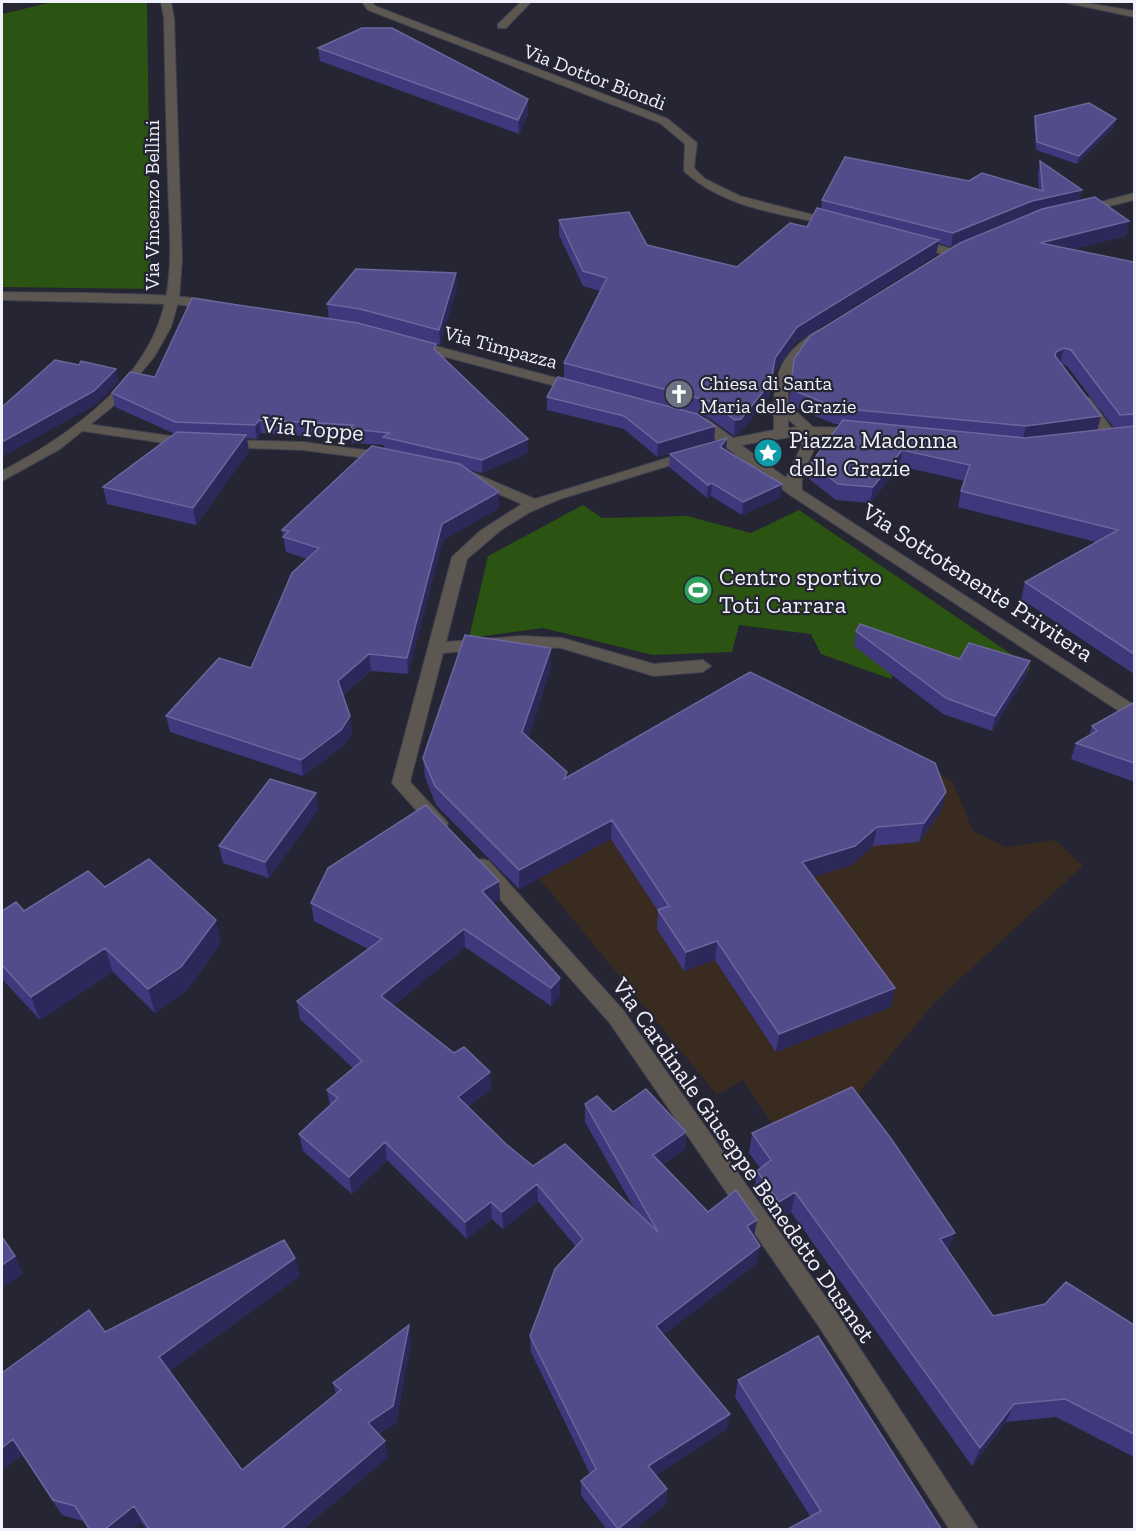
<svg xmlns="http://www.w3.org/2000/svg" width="1136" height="1531" viewBox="0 0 1136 1531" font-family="'Zilla Slab',serif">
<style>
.education{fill:#392b1f}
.green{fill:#2b5311}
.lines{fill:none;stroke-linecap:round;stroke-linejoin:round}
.minor-casing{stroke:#414250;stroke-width:2}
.tertiary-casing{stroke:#414250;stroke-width:2}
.minor{fill:#5d5751;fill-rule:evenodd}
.tertiary{fill:#5d5751;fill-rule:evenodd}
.wall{fill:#3f387d;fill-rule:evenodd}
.shaded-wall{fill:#2d285a}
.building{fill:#524c8a;stroke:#6b669c;stroke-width:1.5}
.labels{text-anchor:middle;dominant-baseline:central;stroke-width:4.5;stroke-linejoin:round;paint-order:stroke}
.far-street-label{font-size:20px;fill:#f0f1fb;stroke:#252534}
.far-poi-label{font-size:20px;fill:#f0f1fb;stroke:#252534;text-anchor:start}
.street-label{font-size:24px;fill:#f0f1fb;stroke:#252534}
.poi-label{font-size:24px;fill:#f0f1fb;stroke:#252534;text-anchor:start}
</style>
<rect width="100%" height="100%" fill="#252534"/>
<path class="education" d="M 924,764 L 953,782 L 973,831 L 1006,847 L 1055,840 L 1083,866 L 936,1001 L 847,1107 L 782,1138 L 743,1080 L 717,1095 L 539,878 L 616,836 Z"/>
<path class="green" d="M 53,2 L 147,2 L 151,289 L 2,287 L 2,14 Z
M 583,505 L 602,518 L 687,516 L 751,533 L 799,510 L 1030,667 L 1026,676 L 966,658 L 960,668 L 907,651 L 891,679 L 821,654 L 811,634 L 739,625 L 732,652 L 653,655 L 543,628 L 469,638 L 488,556 Z"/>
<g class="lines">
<g class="minor-casing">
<path id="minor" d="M 362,2 L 372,2 L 375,6 L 668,119 L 697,143 L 694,168 L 705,179 L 740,196 L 841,222 L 835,226 C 783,214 725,209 684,171 L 685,144 L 660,123 L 368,10 Z
M 521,2 L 531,2 L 506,28 L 498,28 L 498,24 Z
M 1063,2 L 1081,2 L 1134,11 L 1134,17 Z
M 1134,193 L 1134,200 L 1081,213 L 1075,209 Z
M 914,238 L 956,250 L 958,253 L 952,257 L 910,245 L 910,239 Z
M 2,292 C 33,293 207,291 221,305 L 215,309 L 173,304 L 2,300 Z
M 825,328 L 830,329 L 830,335 C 800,355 787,366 788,404 L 813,427 L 859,428 L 866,432 L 859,436 L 816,435 C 817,457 799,467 802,490 L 1134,705 L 1134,719 L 1128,717 L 790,495 L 727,448 L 560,499 L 530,512 L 501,530 L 467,559 L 446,642 L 522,636 L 562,638 L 654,664 L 703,660 L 711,666 L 703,672 L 654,676 L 561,648 L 522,646 L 443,653 L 410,782 L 448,823 L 446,828 L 432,828 L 392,783 L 452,557 L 480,531 L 522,504 L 457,476 L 455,473 L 457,470 L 467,470 L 535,499 L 719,442 L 697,425 L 689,423 L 689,417 L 707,419 L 733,438 L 774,430 C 774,395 771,367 800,343 C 807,337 816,330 825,328 ZM 788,419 L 797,427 L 788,428 ZM 797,436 L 801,436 L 802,445 L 786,478 L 741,445 Z
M 413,340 L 583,385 L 585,388 L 578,392 L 408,347 L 408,341 Z
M 1085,397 L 1090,398 L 1117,436 L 1119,439 L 1117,442 L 1107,442 L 1078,401 Z
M 81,423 L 191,439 L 198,443 L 191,447 L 76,430 L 74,427 Z
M 224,440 L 303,442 L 388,453 L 395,457 L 388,461 L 303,450 L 219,447 L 217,444 L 219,441 Z
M 482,859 L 489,861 L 623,1010 L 836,1312 L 979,1530 L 950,1530 L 820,1328 L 609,1022 L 475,871 L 472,866 L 475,861 Z"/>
</g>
<g class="tertiary-casing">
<path id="tertiary" d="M 161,2 L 171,2 L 174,18 L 182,259 L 179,299 L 171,327 L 154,357 L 112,407 L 60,449 L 2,481 L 2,471 C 61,440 133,391 158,325 C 176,279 169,230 168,181 C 166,127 165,72 164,18 Z"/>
</g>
<use href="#minor" class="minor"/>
<use href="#tertiary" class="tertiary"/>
</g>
<path class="wall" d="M 318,48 L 528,114 L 519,134 L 320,61 Z
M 1035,116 L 1116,119 L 1114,127 L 1077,164 L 1036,150 L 1034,123 Z
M 1040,161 L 1080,201 L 1129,221 L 1126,236 L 1072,249 L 1134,262 L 1134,674 L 1021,599 L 1025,582 L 1096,542 L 958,507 L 961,491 L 965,481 L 900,466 L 870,503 L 836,500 L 809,479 L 811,463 L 840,424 L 835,424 L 796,408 L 789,402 L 794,359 L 1033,213 L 951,247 L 938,243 L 936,255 L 795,343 L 774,373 L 769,397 L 739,434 L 734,436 L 708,417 L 697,414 L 715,426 L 714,440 L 657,457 L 624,429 L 547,410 L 547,397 L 564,378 L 564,363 L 600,291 L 583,286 L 559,235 L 559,220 L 647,245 L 737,267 L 807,227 L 821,209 L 822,200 L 969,181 L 1039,189 L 1038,174 ZM 1061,364 L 1067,366 L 1114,428 L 1097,430 Z
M 457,288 L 440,345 L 362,324 L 329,319 L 327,304 Z
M 436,351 L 528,439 L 528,453 L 482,473 L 469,470 L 499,492 L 499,508 L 443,540 L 408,674 L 371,671 L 343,695 L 350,716 L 352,733 L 343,746 L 303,776 L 170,732 L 166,716 L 251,668 L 307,559 L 286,552 L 282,530 L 384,449 L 384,445 L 352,443 L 351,439 L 261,433 L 257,439 L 247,438 L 249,451 L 196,525 L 107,504 L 103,487 L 175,434 L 115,407 L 112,393 L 155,377 Z
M 727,438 L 726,451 L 781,497 L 742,515 L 711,496 L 707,498 L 669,467 L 670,454 Z
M 856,631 L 960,659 L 1026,676 L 992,731 L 943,714 L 854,646 Z
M 551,648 L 551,667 L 528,737 L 567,778 L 941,811 L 919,842 L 873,846 L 852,865 L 813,877 L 895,988 L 891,1007 L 776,1052 L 715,960 L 684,971 L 657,929 L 658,911 L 611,839 L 519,889 L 436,805 L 425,777 L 423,758 Z
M 1134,703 L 1134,782 L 1071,759 L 1076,743 L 1089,735 L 1092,726 Z
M 318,810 L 269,878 L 223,863 L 219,846 Z
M 499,881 L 500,900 L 493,903 L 560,996 L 551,1006 L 465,947 L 393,1006 L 454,1053 L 490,1072 L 491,1089 L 468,1107 L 506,1144 L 533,1166 L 635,1210 L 585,1122 L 585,1104 L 686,1132 L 685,1149 L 663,1164 L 708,1212 L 757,1220 L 754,1237 L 760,1246 L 757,1263 L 663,1335 L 727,1429 L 656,1475 L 667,1489 L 666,1504 L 634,1530 L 607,1530 L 581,1495 L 581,1481 L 590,1474 L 531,1352 L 530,1336 L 576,1247 L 538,1201 L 503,1229 L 492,1219 L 467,1239 L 387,1160 L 352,1194 L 303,1151 L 299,1134 L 330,1106 L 327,1090 L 353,1068 L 300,1019 L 297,1001 L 368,949 L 314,921 L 311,903 Z
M 105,887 L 221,943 L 187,990 L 155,1013 L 113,972 L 40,1020 L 2,979 L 2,911 L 24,911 Z
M 752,1133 L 949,1252 L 993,1316 L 1134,1325 L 1134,1457 L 1056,1417 L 1006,1422 L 972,1466 L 791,1212 L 776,1222 L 754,1191 L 757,1171 L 760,1168 L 749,1153 Z
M 300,1276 L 169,1371 L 242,1470 L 336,1394 L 333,1383 L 411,1342 L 396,1423 L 378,1434 L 388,1457 L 302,1530 L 147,1530 L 141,1522 L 131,1530 L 89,1530 L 83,1521 L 62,1515 L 22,1455 L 2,1470 L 2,1373 L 105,1332 Z
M 738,1380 L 942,1530 L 810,1516 L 735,1397 Z"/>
<path class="shaded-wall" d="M 528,99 L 528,114 L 519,134 L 518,120 Z
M 1116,119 L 1114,127 L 1077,164 L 1079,156 Z
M 1082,190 L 1079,203 L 1029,214 L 951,247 L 953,233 L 1032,201 Z
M 1129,221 L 1126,236 L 1037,258 L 1040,243 Z
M 939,240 L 936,255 L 795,343 L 774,373 L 769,397 L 739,434 L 734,436 L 735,420 L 775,358 L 797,327 Z
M 456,273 L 457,288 L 440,345 L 439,330 Z
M 1064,348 L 1060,364 L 1052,368 L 1056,352 Z
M 116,369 L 119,382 L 97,404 L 2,457 L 2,442 Z
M 1101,416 L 1097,432 L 1022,442 L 1026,426 Z
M 259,420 L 261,433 L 257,439 L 255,425 Z
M 715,426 L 714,440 L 657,457 L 658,443 Z
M 246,435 L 249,451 L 196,525 L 193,508 Z
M 727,438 L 726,451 L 720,447 Z
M 528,439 L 528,453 L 482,473 L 482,460 Z
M 902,450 L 900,466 L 870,503 L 873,487 Z
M 712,483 L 711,496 L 707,498 L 708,485 Z
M 782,484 L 781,497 L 742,515 L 743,502 Z
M 499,492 L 499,508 L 443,540 L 408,674 L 407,658 L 442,524 Z
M 551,648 L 551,667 L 523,751 L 522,732 Z
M 369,654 L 371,671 L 340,697 L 338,681 Z
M 1030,661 L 1026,676 L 992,731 L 995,716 Z
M 350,716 L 352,733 L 343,746 L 303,776 L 301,760 Z
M 946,792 L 941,811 L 919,842 L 924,823 Z
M 316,793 L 318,810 L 269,878 L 265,862 Z
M 612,820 L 611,839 L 519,889 L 519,870 Z
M 877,827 L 873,846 L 852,865 L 799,881 L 802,862 Z
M 499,881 L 500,900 L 483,909 L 482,891 Z
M 216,920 L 221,943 L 187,990 L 155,1013 L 148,989 Z
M 464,929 L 465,947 L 383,1014 L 381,996 Z
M 717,941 L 715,960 L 684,971 L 686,952 Z
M 105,948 L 113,972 L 40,1020 L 31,997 Z
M 560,978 L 560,996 L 551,1006 L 551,988 Z
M 895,988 L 891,1007 L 776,1052 L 779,1034 Z
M 490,1072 L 491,1089 L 459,1114 L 458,1097 Z
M 686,1132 L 685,1149 L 652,1172 L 653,1155 Z
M 385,1142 L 387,1160 L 352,1194 L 349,1177 Z
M 537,1184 L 538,1201 L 503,1229 L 502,1212 Z
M 795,1192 L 791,1212 L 776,1222 L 779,1202 Z
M 491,1202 L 492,1219 L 467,1239 L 465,1222 Z
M 757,1220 L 754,1237 L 745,1243 L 747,1226 Z
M 955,1233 L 948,1252 L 940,1239 Z
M 760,1246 L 757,1263 L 654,1342 L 656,1326 Z
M 15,1256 L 23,1274 L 2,1288 L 2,1265 Z
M 295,1258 L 300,1276 L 165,1374 L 159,1357 Z
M 409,1325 L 411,1342 L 396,1423 L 372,1439 L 368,1423 Z
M 1014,1404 L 1006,1422 L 972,1466 L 980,1448 Z
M 730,1414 L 727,1429 L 647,1481 L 648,1466 Z
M 13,1439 L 22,1455 L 2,1470 L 2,1448 Z
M 385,1441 L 388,1457 L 302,1530 L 280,1530 Z
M 667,1489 L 666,1504 L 634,1530 L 618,1530 Z
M 134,1506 L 141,1522 L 131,1530 L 104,1530 Z"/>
<path class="building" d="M 362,28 L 392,28 L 528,99 L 518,120 L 318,48 Z
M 1089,103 L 1116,119 L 1079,156 L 1037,142 L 1035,116 Z
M 845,157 L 969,181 L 982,173 L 1043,191 L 1040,161 L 1082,190 L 1032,201 L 953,233 L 822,200 Z
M 1095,197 L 1129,221 L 1040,243 L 1134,262 L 1134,414 L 1120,415 L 1071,350 L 1064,348 L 1056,352 L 1055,356 L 1101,416 L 1026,426 L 837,408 L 798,392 L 791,386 L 794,359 L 810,336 L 960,243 L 1042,209 Z
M 817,208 L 939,240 L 797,327 L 775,358 L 771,382 L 741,419 L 735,420 L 709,401 L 564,363 L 607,278 L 583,271 L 559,220 L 629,212 L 647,245 L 737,267 L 790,223 L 807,227 Z
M 356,269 L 456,273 L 439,330 L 360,309 L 327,304 Z
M 192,298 L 358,323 L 436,344 L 434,349 L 528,439 L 482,460 L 383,437 L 389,433 L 350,429 L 353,425 L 259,420 L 255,425 L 175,422 L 112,393 L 130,372 L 155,377 Z
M 55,360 L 79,365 L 81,361 L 116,369 L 94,391 L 2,442 L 2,407 Z
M 558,377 L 697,414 L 715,426 L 658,443 L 624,416 L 547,397 Z
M 843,420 L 1025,438 L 1134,426 L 1134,654 L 1025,582 L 1118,530 L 961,491 L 970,465 L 902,450 L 873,487 L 838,484 L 811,463 Z
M 177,432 L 246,435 L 193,508 L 103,487 Z
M 727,438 L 720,447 L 782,484 L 743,502 L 712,483 L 708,485 L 670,454 Z
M 372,446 L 460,464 L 499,492 L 442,524 L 407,658 L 369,654 L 338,681 L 350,716 L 341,730 L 301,760 L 166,716 L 219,658 L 251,668 L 292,573 L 319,548 L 283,537 L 289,531 L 282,530 Z
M 860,624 L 960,659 L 969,643 L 1030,661 L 995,716 L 946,698 L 856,631 Z
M 465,635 L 551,648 L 522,732 L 567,772 L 564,779 L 750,672 L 935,763 L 946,792 L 924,823 L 877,827 L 855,846 L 802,862 L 895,988 L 779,1034 L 717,941 L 686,952 L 658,910 L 669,906 L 612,820 L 519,870 L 435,786 L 423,758 Z
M 1133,703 L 1134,703 L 1134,763 L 1076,743 L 1097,731 L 1092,726 Z
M 270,779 L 316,793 L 265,862 L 219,846 Z
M 426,805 L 499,881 L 482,891 L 560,978 L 551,988 L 464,929 L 381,996 L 454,1053 L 464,1047 L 490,1072 L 458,1097 L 506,1144 L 533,1166 L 565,1144 L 658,1232 L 585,1104 L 597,1096 L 613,1112 L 646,1089 L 686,1132 L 653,1155 L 708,1212 L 736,1190 L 757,1220 L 747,1226 L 760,1246 L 656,1326 L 730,1414 L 648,1466 L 667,1489 L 618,1529 L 581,1481 L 596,1469 L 530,1336 L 555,1269 L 583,1239 L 537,1184 L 502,1212 L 491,1202 L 465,1222 L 385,1142 L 349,1177 L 299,1134 L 338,1098 L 327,1090 L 362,1061 L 297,1001 L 382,939 L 311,903 L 328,868 Z
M 149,859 L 216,920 L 181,967 L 148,989 L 105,948 L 31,997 L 2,965 L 2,911 L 16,902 L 24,911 L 88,871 L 105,887 Z
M 852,1087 L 892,1140 L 955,1233 L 940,1239 L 993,1316 L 1045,1304 L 1066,1282 L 1134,1325 L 1134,1434 L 1065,1399 L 1014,1404 L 980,1448 L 795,1192 L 779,1202 L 757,1171 L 771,1160 L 752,1133 Z
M 2,1237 L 15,1256 L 2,1265 Z
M 284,1240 L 295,1258 L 159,1357 L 242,1470 L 341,1390 L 333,1383 L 409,1325 L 393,1406 L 368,1423 L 385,1441 L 280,1530 L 150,1530 L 134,1506 L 104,1530 L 90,1530 L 75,1506 L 53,1500 L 13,1439 L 2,1448 L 2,1373 L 89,1310 L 105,1332 Z
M 818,1336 L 942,1530 L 786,1530 L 821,1511 L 738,1380 Z"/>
<defs>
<g id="church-disc" transform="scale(1.5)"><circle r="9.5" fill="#6b7280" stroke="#252534"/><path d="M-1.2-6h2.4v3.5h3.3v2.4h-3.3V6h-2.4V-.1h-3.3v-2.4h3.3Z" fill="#fff"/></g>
<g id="sight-disc" transform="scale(1.5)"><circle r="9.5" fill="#0f9aa8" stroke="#252534"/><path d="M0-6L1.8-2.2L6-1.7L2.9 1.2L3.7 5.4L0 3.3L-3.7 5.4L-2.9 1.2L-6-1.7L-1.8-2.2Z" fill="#fff"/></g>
<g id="stadium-disc" transform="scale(1.5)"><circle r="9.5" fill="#2e9e5b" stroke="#252534"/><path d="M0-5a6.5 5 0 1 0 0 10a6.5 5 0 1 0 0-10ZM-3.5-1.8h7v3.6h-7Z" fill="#fff"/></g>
</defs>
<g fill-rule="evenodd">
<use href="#church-disc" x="679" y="394"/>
<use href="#sight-disc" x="768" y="453"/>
<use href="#stadium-disc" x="698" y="590"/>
</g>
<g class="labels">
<g class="far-street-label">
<text transform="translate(595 77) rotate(21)">Via Dottor Biondi</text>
<text transform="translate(152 205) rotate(-90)">Via Vincenzo Bellini</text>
<text transform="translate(501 347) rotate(15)">Via Timpazza</text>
</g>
<g class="far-poi-label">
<text x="700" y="383">Chiesa di Santa<tspan x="700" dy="23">Maria delle Grazie</tspan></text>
</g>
<g class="street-label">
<text transform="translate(313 428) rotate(5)">Via Toppe</text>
<text transform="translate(978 582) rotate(33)">Via Sottotenente Privitera</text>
<text transform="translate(744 1160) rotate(55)">Via Cardinale Giuseppe Benedetto Dusmet</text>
</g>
<g class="poi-label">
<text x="789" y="439">Piazza Madonna<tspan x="789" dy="28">delle Grazie</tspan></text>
<text x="719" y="576">Centro sportivo<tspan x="719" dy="28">Toti Carrara</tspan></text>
</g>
</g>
<rect width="1136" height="1531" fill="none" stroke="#f0f1fb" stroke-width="6"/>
</svg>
